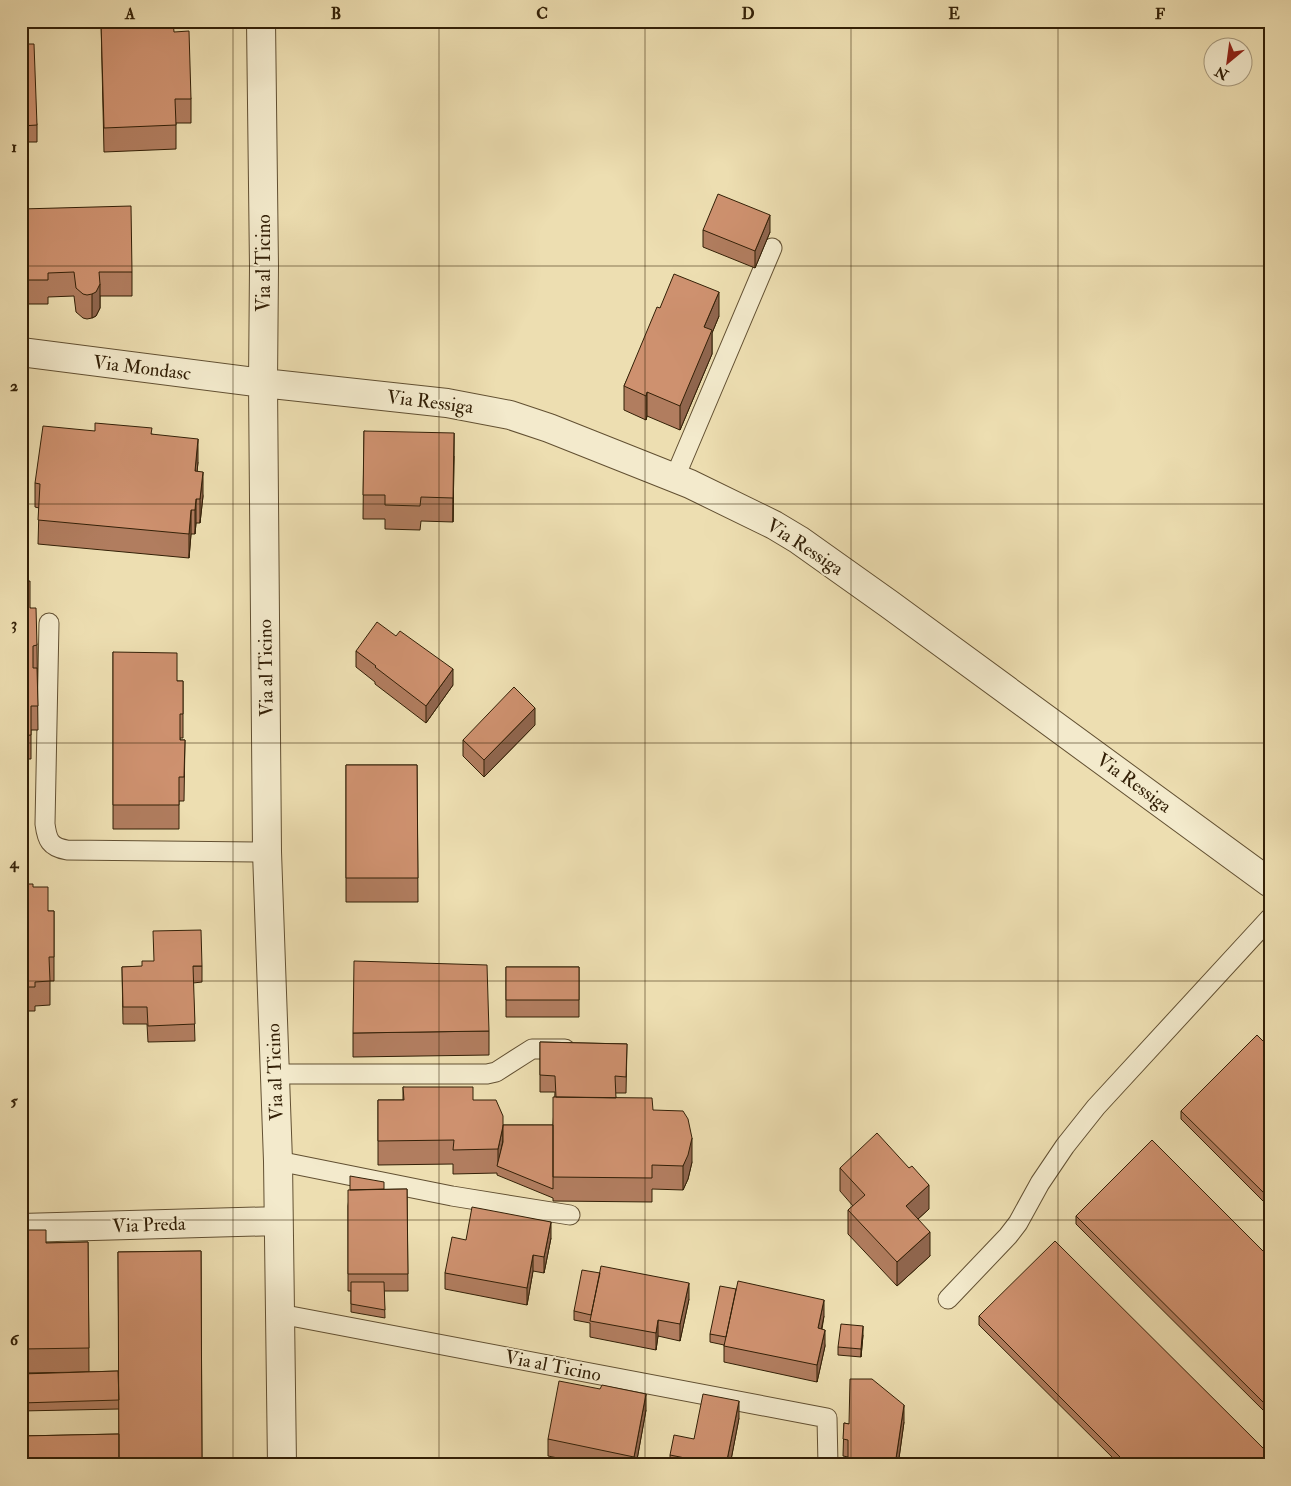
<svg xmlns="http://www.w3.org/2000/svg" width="1291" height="1486" viewBox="0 0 1291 1486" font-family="'IM FELL Double Pica',serif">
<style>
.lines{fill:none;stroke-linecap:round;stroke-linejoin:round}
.lane-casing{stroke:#625032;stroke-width:21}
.street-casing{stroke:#625032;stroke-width:30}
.lane{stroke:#f3eacc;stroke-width:19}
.street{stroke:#f3eacc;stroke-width:28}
.wall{fill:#b17d5f;stroke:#332007}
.shaded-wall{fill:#90664e;stroke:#332007}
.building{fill:#ce916f;stroke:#332007}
.grid{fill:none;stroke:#332007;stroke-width:1;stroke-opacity:0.55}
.labels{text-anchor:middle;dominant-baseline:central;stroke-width:4;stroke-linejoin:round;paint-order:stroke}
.street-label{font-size:19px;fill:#332007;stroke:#f3eacc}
.neatline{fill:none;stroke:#332007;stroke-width:2}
.grid-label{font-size:16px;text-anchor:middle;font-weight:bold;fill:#332007}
</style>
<rect width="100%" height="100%" fill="#eddeb1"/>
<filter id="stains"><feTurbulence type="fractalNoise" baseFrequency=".004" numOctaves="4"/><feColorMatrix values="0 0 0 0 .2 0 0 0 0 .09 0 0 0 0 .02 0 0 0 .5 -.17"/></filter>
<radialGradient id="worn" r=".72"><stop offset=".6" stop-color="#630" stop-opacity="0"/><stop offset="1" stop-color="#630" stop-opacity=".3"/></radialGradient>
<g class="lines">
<g class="lane-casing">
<path id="lane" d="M 675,477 L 772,248
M 49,623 L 45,824 C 47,840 50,847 67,850 L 267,852
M 275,1074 L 487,1074 L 496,1072 L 532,1049 L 565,1049
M 278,1161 L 452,1196 L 570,1215
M 948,1299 L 1008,1236 L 1018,1223 L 1040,1183 L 1065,1146 L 1096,1107 L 1270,918
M 280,1314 L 827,1418 L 828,1465"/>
</g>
<g class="street-casing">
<path id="street" d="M 261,21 L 264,267 L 263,383 L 267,852 L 278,1161 L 282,1465
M 21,352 L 263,383 L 447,403 L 510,415 L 549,428 L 690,484 L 774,525 L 799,540 L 889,604 L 1270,883
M 21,1228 L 278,1221"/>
</g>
<use href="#lane" class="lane"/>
<use href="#street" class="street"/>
</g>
<path class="wall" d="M 101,21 L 174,32 L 191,99 L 191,123 L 176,123 L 176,149 L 104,152 Z
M 21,44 L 37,125 L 37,142 L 21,142 Z
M 21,209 L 132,272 L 132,296 L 100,296 L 100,308 L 96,316 L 92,318 L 87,319 L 83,318 L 76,312 L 74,296 L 48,297 L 48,304 L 21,304 Z
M 703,230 L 770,232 L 755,268 L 703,247 Z
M 660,308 L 719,316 L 712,333 L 712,354 L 680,430 L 647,416 L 646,420 L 624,410 L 624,386 Z
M 95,431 L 152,434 L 198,462 L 197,471 L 203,496 L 200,523 L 196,523 L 195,534 L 191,534 L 189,558 L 38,544 L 39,508 L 35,507 L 35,483 Z
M 364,431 L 454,456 L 453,522 L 421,521 L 420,530 L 385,529 L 385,519 L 363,519 Z
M 21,581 L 30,608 L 37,645 L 38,730 L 31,730 L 31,759 L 21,759 Z
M 356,651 L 453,685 L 426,723 L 375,684 L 375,682 L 356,667 Z
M 113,652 L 177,681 L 183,681 L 183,738 L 180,738 L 180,740 L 185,740 L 184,801 L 179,801 L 179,829 L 113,829 Z
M 535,725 L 484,777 L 463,756 L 463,740 Z
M 346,765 L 417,765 L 418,902 L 346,902 Z
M 21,884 L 33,887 L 48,911 L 54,911 L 54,981 L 50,981 L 50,1005 L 35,1006 L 35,1011 L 21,1011 Z
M 202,966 L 202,982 L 193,983 L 195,1041 L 148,1042 L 147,1024 L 123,1024 L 122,967 Z
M 506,967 L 579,967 L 579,1017 L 506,1017 Z
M 489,1031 L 489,1055 L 353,1057 L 353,1033 Z
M 540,1042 L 627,1044 L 626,1093 L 615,1093 L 616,1098 L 653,1110 L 692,1162 L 688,1179 L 683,1190 L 652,1189 L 652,1202 L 553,1201 L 553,1198 L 497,1175 L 497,1173 L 453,1174 L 453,1164 L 378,1165 L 378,1100 L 403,1100 L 403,1087 L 473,1100 L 503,1125 L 553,1125 L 555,1092 L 540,1092 Z
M 1270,1048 L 1270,1208 L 1181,1119 L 1181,1111 Z
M 840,1168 L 929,1209 L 918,1219 L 930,1256 L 897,1286 L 848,1234 L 848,1210 L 853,1206 L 840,1191 Z
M 407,1189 L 408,1291 L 384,1291 L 385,1318 L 351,1312 L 351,1291 L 348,1291 L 348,1206 L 350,1190 Z
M 1076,1216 L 1270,1258 L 1270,1417 L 1076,1224 Z
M 21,1230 L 46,1243 L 88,1242 L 89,1372 L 22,1373 L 22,1365 L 21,1365 Z
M 551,1238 L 544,1273 L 533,1271 L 527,1305 L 445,1289 L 445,1273 L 466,1240 Z
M 201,1251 L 202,1465 L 21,1465 L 21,1436 L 119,1434 L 119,1409 L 21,1411 L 21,1374 L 118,1371 L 119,1380 L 118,1252 Z
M 600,1273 L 689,1299 L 680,1341 L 658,1336 L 656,1350 L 590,1337 L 590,1323 L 574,1320 L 574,1311 Z
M 824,1316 L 822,1329 L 825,1346 L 817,1382 L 724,1362 L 724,1345 L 710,1342 L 710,1334 Z
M 979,1316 L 1270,1465 L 1120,1465 L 979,1325 Z
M 863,1335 L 861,1357 L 838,1355 L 838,1347 Z
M 646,1410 L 636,1465 L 592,1465 L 548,1456 L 548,1439 Z
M 739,1418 L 730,1465 L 670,1465 L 670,1455 L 694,1439 Z
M 904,1422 L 898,1465 L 848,1465 L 848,1457 L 843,1456 L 844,1423 L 849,1424 Z"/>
<path class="shaded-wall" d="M 770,215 L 770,232 L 755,268 L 755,251 Z
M 100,284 L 100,308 L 96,316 L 92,318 L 92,294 Z
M 719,292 L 719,316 L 712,333 L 712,354 L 680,430 L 680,406 L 704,327 Z
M 647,392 L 647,416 L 646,420 L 646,396 Z
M 454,433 L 454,456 L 453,522 L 453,498 Z
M 198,439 L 198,462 L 195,495 L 195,471 Z
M 203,472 L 203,496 L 200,523 L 200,499 Z
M 196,499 L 196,523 L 195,534 L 195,510 Z
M 191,510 L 191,534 L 189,558 L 189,534 Z
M 453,669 L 453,685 L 426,723 L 426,706 Z
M 535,708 L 535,725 L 484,777 L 484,760 Z
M 503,1126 L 503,1140 L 498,1166 L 498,1149 Z
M 692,1138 L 692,1162 L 688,1179 L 683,1190 L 683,1166 Z
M 929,1185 L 929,1209 L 906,1230 L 906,1206 Z
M 551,1222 L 551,1238 L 544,1273 L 544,1257 Z
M 930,1232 L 930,1256 L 897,1286 L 897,1262 Z
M 533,1255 L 533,1271 L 527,1305 L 527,1288 Z
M 689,1283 L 689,1299 L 680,1341 L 680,1324 Z
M 824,1300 L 824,1316 L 818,1345 L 818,1328 Z
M 658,1320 L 658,1336 L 656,1350 L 656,1333 Z
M 863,1326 L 863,1335 L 861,1357 L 861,1349 Z
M 825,1330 L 825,1346 L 817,1382 L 817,1365 Z
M 646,1394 L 646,1410 L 636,1465 L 634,1465 L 634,1457 Z
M 739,1401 L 739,1418 L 730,1465 L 726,1465 Z
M 904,1405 L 904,1422 L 898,1465 L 895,1465 Z"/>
<path class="building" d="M 101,21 L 173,21 L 174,32 L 189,31 L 191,99 L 175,99 L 176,125 L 104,128 Z
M 21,44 L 34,44 L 37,125 L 21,126 Z
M 718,194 L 770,215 L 755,251 L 703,230 Z
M 131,206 L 132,272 L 99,272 L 100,284 L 96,292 L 92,294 L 87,295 L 83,294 L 76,288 L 74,272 L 48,273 L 48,280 L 21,280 L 21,209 Z
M 674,274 L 719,292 L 704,327 L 712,330 L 680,406 L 647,392 L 646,396 L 624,386 L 657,307 L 660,308 Z
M 95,423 L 152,428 L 151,434 L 198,439 L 195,471 L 203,472 L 200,499 L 196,499 L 195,510 L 191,510 L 189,534 L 38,520 L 40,484 L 35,483 L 43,426 L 95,431 Z
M 364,431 L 454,433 L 453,498 L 421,497 L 420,506 L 385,505 L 385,495 L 363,495 Z
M 21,581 L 30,581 L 30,608 L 36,608 L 37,645 L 33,646 L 33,668 L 37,668 L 38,706 L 31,706 L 31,735 L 21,736 Z
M 377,622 L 396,636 L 400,631 L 453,669 L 426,706 L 375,667 L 376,666 L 356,651 Z
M 113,652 L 177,653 L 177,681 L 183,681 L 183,714 L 180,714 L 180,740 L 185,740 L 184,777 L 179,777 L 179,805 L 113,805 Z
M 514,687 L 535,708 L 484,760 L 463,740 Z
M 346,765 L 417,765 L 418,878 L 346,878 Z
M 21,884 L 33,884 L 33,887 L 48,887 L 48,911 L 54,911 L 54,957 L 49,957 L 50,981 L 35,982 L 35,987 L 21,987 Z
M 201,930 L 202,966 L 193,966 L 195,1024 L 148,1026 L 147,1007 L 123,1007 L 122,967 L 142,966 L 142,961 L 154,961 L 153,931 Z
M 354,961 L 487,965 L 489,1031 L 353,1033 Z
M 506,967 L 579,967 L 579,1000 L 506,1000 Z
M 1257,1035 L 1270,1048 L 1270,1199 L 1181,1111 Z
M 540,1042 L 627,1044 L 626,1077 L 615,1076 L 616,1098 L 556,1097 L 555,1076 L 540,1075 Z
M 403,1087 L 473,1087 L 473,1100 L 496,1100 L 503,1116 L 503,1126 L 498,1149 L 453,1150 L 454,1140 L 378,1141 L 378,1100 L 404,1100 Z
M 553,1097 L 652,1098 L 653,1110 L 683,1111 L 688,1119 L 692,1138 L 688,1155 L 683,1166 L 652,1165 L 652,1178 L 553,1177 Z
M 503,1125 L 553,1125 L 553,1189 L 497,1166 L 503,1142 Z
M 877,1133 L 909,1168 L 912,1166 L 929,1185 L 906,1206 L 930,1232 L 897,1262 L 848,1210 L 865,1195 L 840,1168 Z
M 1152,1140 L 1270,1258 L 1270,1409 L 1076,1216 Z
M 350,1176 L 384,1182 L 384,1189 L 350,1190 Z
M 407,1189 L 408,1274 L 348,1274 L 348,1190 Z
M 472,1207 L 551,1222 L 544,1257 L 533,1255 L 527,1288 L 445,1273 L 452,1237 L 466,1240 Z
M 21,1230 L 46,1230 L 46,1243 L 88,1242 L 89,1348 L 22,1349 L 22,1341 L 21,1341 Z
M 1055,1241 L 1270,1455 L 1270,1465 L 1128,1465 L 979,1316 Z
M 201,1251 L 202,1465 L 119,1465 L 118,1252 Z
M 601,1266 L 689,1283 L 680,1324 L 658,1320 L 656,1333 L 590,1321 Z
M 582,1270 L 600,1273 L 591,1315 L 574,1311 Z
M 738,1281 L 824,1300 L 818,1328 L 825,1330 L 817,1365 L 724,1346 Z
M 351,1282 L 384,1282 L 385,1310 L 351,1304 Z
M 720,1286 L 736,1289 L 726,1337 L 710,1334 Z
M 841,1324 L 863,1326 L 861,1349 L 838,1347 Z
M 118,1371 L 119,1400 L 21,1403 L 21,1374 Z
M 850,1379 L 872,1379 L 904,1405 L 895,1465 L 848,1465 L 848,1440 L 843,1439 L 844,1423 L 849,1424 Z
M 559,1381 L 600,1389 L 602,1385 L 646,1394 L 634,1457 L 548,1439 Z
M 703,1394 L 739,1401 L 726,1465 L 703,1465 L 690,1462 L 690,1459 L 670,1455 L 674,1435 L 694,1439 Z
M 119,1434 L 119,1465 L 21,1465 L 21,1436 Z"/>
<path class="grid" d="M 233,21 L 233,1465M 439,21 L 439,1465M 645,21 L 645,1465M 851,21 L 851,1465M 1058,21 L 1058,1465M 21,266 L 1270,266M 21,504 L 1270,504M 21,743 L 1270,743M 21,981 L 1270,981M 21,1220 L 1270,1220"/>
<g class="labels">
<g class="street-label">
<text transform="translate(264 263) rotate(-90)">Via al Ticino</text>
<text transform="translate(142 368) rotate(7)">Via Mondasc</text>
<text transform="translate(430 402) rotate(7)">Via Ressiga</text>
<text transform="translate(805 547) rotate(33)">Via Ressiga</text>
<text transform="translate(266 668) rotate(-91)">Via al Ticino</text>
<text transform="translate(1134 783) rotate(36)">Via Ressiga</text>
<text transform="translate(275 1072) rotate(-92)">Via al Ticino</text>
<text transform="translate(149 1225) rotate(-2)">Via Preda</text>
<text transform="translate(553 1366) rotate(11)">Via al Ticino</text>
</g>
</g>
<rect width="1291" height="1486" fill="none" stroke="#eddeb1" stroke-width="55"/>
<g transform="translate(1228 62) rotate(209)"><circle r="24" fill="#f3eacc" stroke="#a6997d"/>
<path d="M0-4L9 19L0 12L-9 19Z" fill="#8f2418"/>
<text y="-8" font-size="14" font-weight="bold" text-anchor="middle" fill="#332007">N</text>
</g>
<rect x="28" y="28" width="1236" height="1430" class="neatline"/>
<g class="grid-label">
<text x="130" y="19">A</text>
<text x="336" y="19">B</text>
<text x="542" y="19">C</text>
<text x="748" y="19">D</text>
<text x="954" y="19">E</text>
<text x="1160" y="19">F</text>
<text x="14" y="152">1</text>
<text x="14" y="391">2</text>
<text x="14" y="629">3</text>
<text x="14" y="868">4</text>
<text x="14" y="1106">5</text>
<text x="14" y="1345">6</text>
</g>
<rect width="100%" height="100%" filter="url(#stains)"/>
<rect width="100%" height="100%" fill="url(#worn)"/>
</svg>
